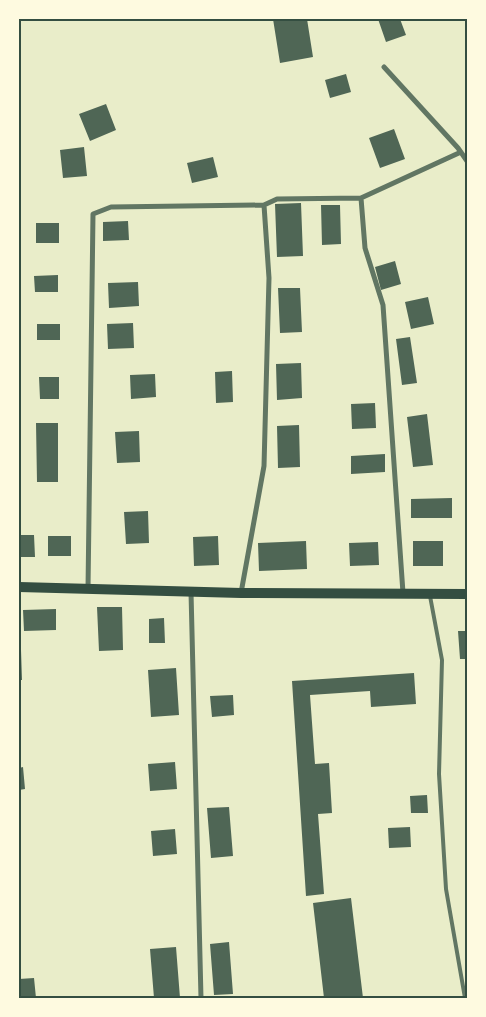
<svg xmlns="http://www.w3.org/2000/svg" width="486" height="1017" viewBox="0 0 486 1017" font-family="Rubik,sans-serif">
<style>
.building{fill:#4f6655}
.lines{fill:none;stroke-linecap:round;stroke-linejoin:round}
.service{stroke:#617663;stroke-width:4}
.minor{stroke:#617663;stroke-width:5}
.secondary{stroke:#344e41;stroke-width:10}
.neatline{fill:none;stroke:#344e41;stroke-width:2}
</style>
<rect width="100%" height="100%" fill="#e9edc9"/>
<path class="building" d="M 273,19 L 307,19 L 313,57 L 280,63 Z
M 378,19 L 400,19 L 406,35 L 386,42 Z
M 346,74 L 351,92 L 330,98 L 325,80 Z
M 106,104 L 116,130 L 90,141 L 79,114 Z
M 394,129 L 405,159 L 380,168 L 369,138 Z
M 84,147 L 87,176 L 63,178 L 60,150 Z
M 213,157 L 218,177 L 192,183 L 187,163 Z
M 301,203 L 303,256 L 277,257 L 275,204 Z
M 321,205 L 340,205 L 341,244 L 322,245 Z
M 128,221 L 129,240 L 103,241 L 103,222 Z
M 36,223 L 59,223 L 59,243 L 36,243 Z
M 395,261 L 401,284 L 381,290 L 375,267 Z
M 58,275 L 58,292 L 35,292 L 34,276 Z
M 138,282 L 139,306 L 109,308 L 108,283 Z
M 278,288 L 300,288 L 302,332 L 280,333 Z
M 428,297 L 434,324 L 411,329 L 405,302 Z
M 133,323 L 134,348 L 108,349 L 107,324 Z
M 37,324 L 60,324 L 60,340 L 37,340 Z
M 410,337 L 417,383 L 402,385 L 396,339 Z
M 301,363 L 302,398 L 277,400 L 276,364 Z
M 232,371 L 233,402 L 216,403 L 215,372 Z
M 155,374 L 156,397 L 131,399 L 130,375 Z
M 39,377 L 59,377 L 59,399 L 40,399 Z
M 375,403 L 376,428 L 352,429 L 351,404 Z
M 427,414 L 433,465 L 413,467 L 407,417 Z
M 36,423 L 58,423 L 58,482 L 37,482 Z
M 299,425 L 300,467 L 278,468 L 277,426 Z
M 139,431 L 140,462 L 117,463 L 115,432 Z
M 385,454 L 385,472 L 351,474 L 351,456 Z
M 452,498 L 452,518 L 411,518 L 411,499 Z
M 148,511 L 149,543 L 126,544 L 124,512 Z
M 19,535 L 34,535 L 35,557 L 19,557 Z
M 48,536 L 71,536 L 71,556 L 48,556 Z
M 218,536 L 219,565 L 194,566 L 193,537 Z
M 306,541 L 307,569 L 259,571 L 258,543 Z
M 413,541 L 443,541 L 443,566 L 413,566 Z
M 378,542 L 379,565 L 350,566 L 349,543 Z
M 97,607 L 122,607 L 123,650 L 99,651 Z
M 56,609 L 56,630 L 24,631 L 23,610 Z
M 164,618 L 165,643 L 149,643 L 149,619 Z
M 458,631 L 467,631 L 467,659 L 460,659 Z
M 19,650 L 21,650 L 22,680 L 19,680 Z
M 176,668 L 179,715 L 151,717 L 148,670 Z
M 414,673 L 416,704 L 371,707 L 370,691 L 310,695 L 315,764 L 329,763 L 332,813 L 318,814 L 324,894 L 306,896 L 292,681 Z
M 233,695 L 234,715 L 212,717 L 210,696 Z
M 175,762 L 177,789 L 150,791 L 148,764 Z
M 23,767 L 25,789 L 19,790 L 19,768 Z
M 427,795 L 428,813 L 411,813 L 410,796 Z
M 229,807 L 233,856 L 211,858 L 207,808 Z
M 410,827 L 411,847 L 389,848 L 388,828 Z
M 175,829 L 177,854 L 153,856 L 151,831 Z
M 351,898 L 363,998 L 324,998 L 313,903 Z
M 229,942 L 233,994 L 214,995 L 210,944 Z
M 176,947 L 180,998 L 154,998 L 150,949 Z
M 34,978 L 36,998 L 19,998 L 19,979 Z"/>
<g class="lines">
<path class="service" d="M 430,596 L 442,660 L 439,774 L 446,889 L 465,998"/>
<path class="minor" d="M 384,67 L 458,148 L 467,161
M 361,198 L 365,248 L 383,305 L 403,593
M 264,205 L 277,199 L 361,198 L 461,152
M 88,589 L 93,214 L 111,207 L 264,205 L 269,278 L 264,466 L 241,593
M 191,592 L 201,998"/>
<path class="secondary" d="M 19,587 L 241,593 L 467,594"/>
</g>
<rect width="486" height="1017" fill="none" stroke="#fefae0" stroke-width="40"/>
<rect x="20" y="20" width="446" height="977" class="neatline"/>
</svg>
